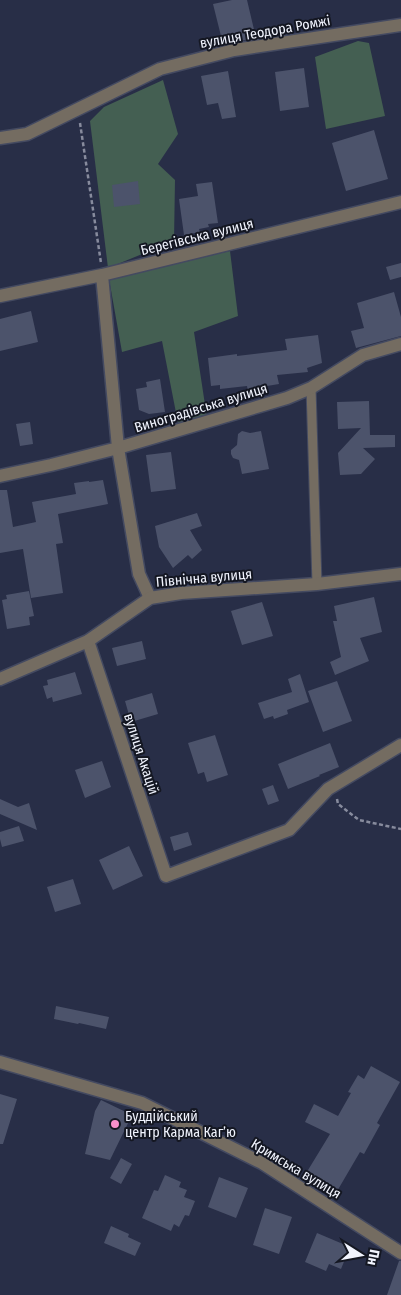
<svg xmlns="http://www.w3.org/2000/svg" width="401" height="1295" viewBox="0 0 401 1295" font-family="'Fira Sans Condensed',sans-serif">
<style>
.green{fill:#445f52}
.building{fill:#4c536b}
.lines{fill:none;stroke-linecap:round;stroke-linejoin:round}
.service-casing{stroke:#444a61;stroke-width:11}
.minor-casing{stroke:#444a61;stroke-width:15}
.tertiary-casing{stroke:#444a61;stroke-width:15}
.path{stroke:#878b9d;stroke-width:2.5;stroke-dasharray:4 2.5;stroke-linecap:butt}
.service{stroke:#746c61;stroke-width:9}
.minor{stroke:#746c61;stroke-width:12}
.tertiary{stroke:#746c61;stroke-width:12}
.poi-dot{fill:#f890cc;stroke:#141722;stroke-width:2}
.labels{text-anchor:middle;dominant-baseline:central;stroke-width:4;stroke-linejoin:round;paint-order:stroke}
.street-label{font-size:14px;fill:#f1f4fe;stroke:#141722}
.poi-label{font-size:14px;fill:#f1f4fe;stroke:#141722;text-anchor:start}
</style>
<rect width="100%" height="100%" fill="#282e47"/>
<path class="green" d="M 358,41 L 369,43 L 385,116 L 326,129 L 315,57 Z
M 163,80 L 178,134 L 158,164 L 175,180 L 174,241 L 108,268 L 90,121 L 104,107 Z
M 230,251 L 238,316 L 194,332 L 207,418 L 178,423 L 162,341 L 122,352 L 109,279 Z"/>
<path class="building" d="M 232,0 L 247,0 L 256,38 L 223,44 L 213,4 Z
M 304,68 L 309,107 L 280,111 L 275,72 Z
M 228,71 L 236,117 L 222,119 L 218,103 L 207,105 L 201,76 Z
M 374,130 L 388,179 L 346,191 L 332,143 Z
M 138,181 L 140,204 L 114,207 L 112,185 Z
M 212,182 L 218,223 L 208,224 L 209,227 L 199,229 L 200,232 L 184,235 L 179,199 L 198,196 L 196,184 Z
M 401,263 L 401,277 L 390,280 L 386,267 Z
M 394,292 L 401,317 L 401,336 L 356,348 L 351,331 L 364,328 L 357,303 Z
M 31,311 L 38,342 L 0,351 L 0,319 Z
M 318,335 L 322,363 L 307,368 L 308,372 L 277,375 L 279,384 L 261,387 L 261,391 L 248,392 L 247,386 L 220,389 L 220,385 L 211,386 L 208,358 L 237,354 L 237,356 L 287,350 L 285,339 Z
M 160,379 L 165,412 L 149,414 L 139,410 L 136,389 L 147,387 L 146,382 Z
M 369,401 L 370,435 L 395,435 L 395,447 L 363,448 L 375,459 L 361,474 L 340,475 L 338,453 L 361,428 L 338,429 L 337,402 Z
M 30,422 L 33,444 L 20,446 L 16,424 Z
M 242,431 L 250,433 L 261,431 L 269,469 L 242,474 L 239,460 L 233,458 L 231,454 L 231,450 L 237,445 L 238,434 Z
M 171,452 L 176,489 L 151,492 L 146,455 Z
M 103,480 L 108,504 L 58,514 L 63,543 L 56,544 L 63,593 L 31,598 L 23,549 L 0,553 L 0,490 L 7,490 L 13,527 L 36,522 L 32,502 L 76,494 L 74,483 L 89,481 L 89,482 Z
M 197,513 L 202,526 L 190,530 L 202,550 L 192,559 L 188,555 L 173,568 L 159,547 L 155,526 Z
M 29,591 L 34,616 L 29,617 L 30,625 L 7,629 L 2,600 L 7,599 L 6,595 Z
M 374,597 L 382,632 L 360,638 L 369,661 L 335,675 L 330,662 L 341,657 L 333,621 L 337,621 L 334,606 Z
M 262,602 L 273,636 L 242,645 L 231,611 Z
M 142,641 L 146,659 L 117,666 L 112,648 Z
M 75,672 L 82,694 L 53,702 L 52,697 L 47,699 L 43,686 L 48,685 L 47,680 Z
M 300,674 L 309,702 L 287,710 L 288,714 L 274,719 L 273,716 L 264,719 L 258,703 L 292,692 L 288,679 Z
M 337,681 L 352,721 L 323,732 L 308,691 Z
M 152,693 L 158,714 L 131,722 L 125,701 Z
M 215,735 L 228,775 L 207,782 L 204,772 L 198,774 L 188,743 Z
M 330,743 L 339,767 L 319,775 L 320,776 L 288,789 L 278,764 Z
M 102,761 L 111,787 L 85,798 L 75,770 Z
M 273,785 L 279,801 L 268,805 L 262,789 Z
M 0,799 L 18,807 L 29,803 L 37,830 L 0,814 Z
M 19,826 L 24,841 L 2,847 L 0,839 L 0,832 Z
M 188,832 L 192,845 L 174,851 L 170,837 Z
M 129,846 L 143,876 L 113,890 L 99,860 Z
M 73,879 L 81,904 L 55,912 L 47,887 Z
M 56,1006 L 109,1017 L 106,1029 L 79,1023 L 78,1024 L 54,1019 Z
M 371,1066 L 400,1082 L 377,1123 L 380,1125 L 364,1154 L 360,1152 L 336,1193 L 305,1175 L 330,1134 L 305,1122 L 314,1104 L 338,1116 L 351,1093 L 348,1092 L 358,1075 L 364,1079 Z
M 0,1094 L 17,1099 L 3,1144 L 0,1144 Z
M 101,1100 L 132,1115 L 110,1160 L 85,1154 L 95,1111 Z
M 121,1158 L 132,1164 L 121,1184 L 110,1178 Z
M 165,1175 L 181,1182 L 179,1187 L 187,1190 L 184,1197 L 195,1201 L 189,1216 L 185,1215 L 179,1227 L 174,1224 L 171,1231 L 142,1218 L 154,1190 L 158,1191 Z
M 219,1177 L 248,1188 L 236,1218 L 208,1207 Z
M 265,1208 L 292,1217 L 279,1254 L 253,1245 Z
M 111,1226 L 129,1234 L 128,1237 L 141,1243 L 135,1256 L 104,1243 Z
M 317,1233 L 350,1247 L 341,1269 L 329,1264 L 326,1271 L 305,1262 Z
M 399,1261 L 401,1261 L 401,1295 L 387,1295 Z"/>
<g class="lines">
<g class="service-casing">
<path id="service" d="M 311,388 L 317,584"/>
</g>
<g class="minor-casing">
<path id="minor" d="M 0,138 L 27,134 L 160,69 L 234,50 L 401,25
M 102,275 L 118,448 L 139,574 L 150,598
M 0,296 L 102,275 L 401,202
M 0,476 L 51,465 L 118,448 L 287,398 L 311,388 L 363,355 L 401,344
M 88,641 L 166,876 L 289,830 L 328,789 L 401,745
M 0,1062 L 142,1103 L 262,1163 L 401,1253"/>
</g>
<g class="tertiary-casing">
<path id="tertiary" d="M 0,679 L 88,641 L 150,598 L 181,593 L 317,584 L 401,574"/>
</g>
<path class="path" d="M 80,123 L 101,263
M 337,799 L 338,804 L 359,820 L 401,829"/>
<use href="#service" class="service"/>
<use href="#minor" class="minor"/>
<use href="#tertiary" class="tertiary"/>
</g>
<circle class="poi-dot" cx="115" cy="1124" r="5"/>
<g class="labels">
<g class="street-label">
<text transform="translate(265 32) rotate(-10)">вулиця Теодора Ромжі</text>
<text transform="translate(197 237) rotate(-14)">Берегівська вулиця</text>
<text transform="translate(201 408) rotate(-17)">Виноградівська вулиця</text>
<text transform="translate(204 578) rotate(-5)">Північна вулиця</text>
<text transform="translate(141 754) rotate(72)">вулиця Акацій</text>
<text transform="translate(296 1169) rotate(31)">Кримська вулиця</text>
</g>
<g class="poi-label">
<text x="125" y="1116">Буддійський<tspan x="125" dy="16">центр Карма Кагʼю</tspan></text>
</g>
</g>
<g transform="translate(361 1255) rotate(101)" stroke="#141722" stroke-width="4" paint-order="stroke">
<path d="M0-4L9 19L0 12L-9 19Z" fill="#f1f4fe"/>
<text y="-8" font-size="14" font-weight="bold" text-anchor="middle" fill="#f1f4fe">Пн</text>
</g>
</svg>
